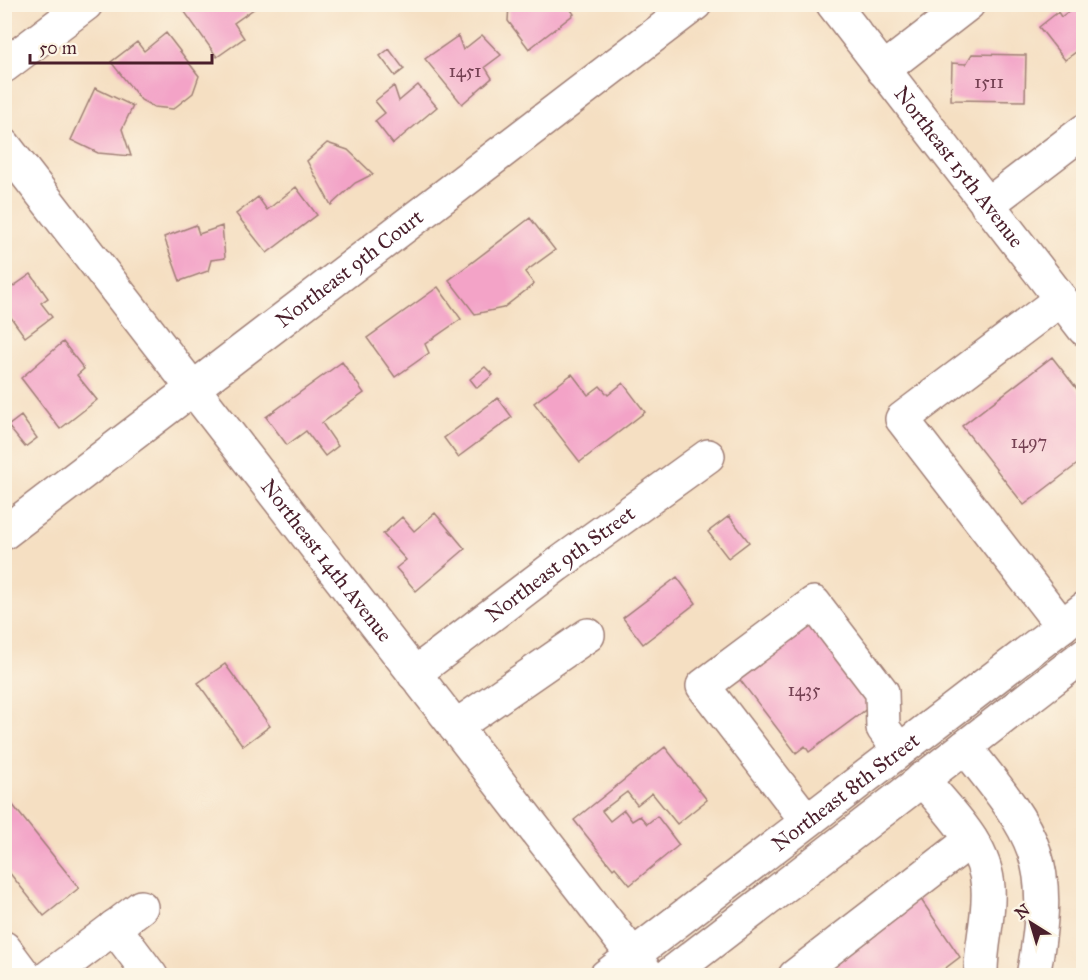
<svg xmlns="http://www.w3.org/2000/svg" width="1088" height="980" viewBox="0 0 1088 980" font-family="'IM FELL Great Primer',serif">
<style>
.building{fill:#f3a3c7}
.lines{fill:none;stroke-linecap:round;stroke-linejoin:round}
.minor-casing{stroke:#a07f76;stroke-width:36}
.major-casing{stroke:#a07f76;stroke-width:36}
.minor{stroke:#fff;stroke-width:33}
.major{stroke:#fff;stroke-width:33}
.labels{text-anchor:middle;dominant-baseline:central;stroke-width:4.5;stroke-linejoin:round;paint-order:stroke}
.number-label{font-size:18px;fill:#744052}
.street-label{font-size:21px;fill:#4a1f2b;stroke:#fcf5e5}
</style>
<rect width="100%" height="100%" fill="#fcf5e5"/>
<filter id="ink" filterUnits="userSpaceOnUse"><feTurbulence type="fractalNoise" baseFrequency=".0167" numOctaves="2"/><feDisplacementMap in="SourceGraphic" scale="12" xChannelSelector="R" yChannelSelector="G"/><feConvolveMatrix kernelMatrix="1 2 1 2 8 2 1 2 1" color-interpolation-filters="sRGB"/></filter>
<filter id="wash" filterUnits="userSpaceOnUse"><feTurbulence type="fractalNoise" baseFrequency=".008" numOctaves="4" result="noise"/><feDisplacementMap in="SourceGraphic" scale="24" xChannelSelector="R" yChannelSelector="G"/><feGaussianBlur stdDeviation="1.35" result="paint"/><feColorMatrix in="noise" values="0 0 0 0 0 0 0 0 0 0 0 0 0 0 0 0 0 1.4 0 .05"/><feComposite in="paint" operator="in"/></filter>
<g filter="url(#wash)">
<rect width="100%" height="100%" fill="#f5dfc2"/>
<g id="blocks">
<path class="building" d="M 187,4 L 252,4 L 255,8 L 234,23 L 244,38 L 217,57 L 182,8 Z
M 509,4 L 567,4 L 574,14 L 529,49 L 508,21 Z
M 1078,4 L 1084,6 L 1084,46 L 1065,60 L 1039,27 L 1058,12 L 1061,17 Z
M 166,33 L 199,76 L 193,93 L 173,109 L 154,107 L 141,100 L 111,62 L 137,42 L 144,51 Z
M 482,35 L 501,55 L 485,67 L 492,78 L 462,104 L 425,59 L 458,36 L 463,50 Z
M 389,49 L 404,69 L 395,76 L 380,56 Z
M 972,54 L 1026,55 L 1025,101 L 951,100 L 952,63 L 966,64 Z
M 418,85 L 437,107 L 393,144 L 375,121 L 385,113 L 375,101 L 394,86 L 399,101 Z
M 95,88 L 133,106 L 122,129 L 131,156 L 98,153 L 71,140 Z
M 327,143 L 348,150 L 373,174 L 355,183 L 331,205 L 307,161 Z
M 296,187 L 317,215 L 267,253 L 236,214 L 258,197 L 267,210 Z
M 530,218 L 555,250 L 525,272 L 534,284 L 503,308 L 475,314 L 449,280 Z
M 196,225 L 199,234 L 222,226 L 225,258 L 211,260 L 208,271 L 180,281 L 164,237 Z
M 31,274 L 48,298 L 41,303 L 52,317 L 25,337 L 7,312 L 4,313 L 4,293 Z
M 438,287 L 461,319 L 425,344 L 429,353 L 395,377 L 367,338 Z
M 63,342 L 84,369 L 77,375 L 97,400 L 60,429 L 21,378 Z
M 1052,357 L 1084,398 L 1084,459 L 1024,505 L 962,426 Z
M 342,362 L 364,393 L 322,423 L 338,446 L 325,456 L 306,431 L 287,445 L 266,417 Z
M 485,367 L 493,375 L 477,388 L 470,379 Z
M 572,374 L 588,395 L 600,386 L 608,395 L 623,383 L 645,412 L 580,462 L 534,403 Z
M 498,398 L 512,417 L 458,457 L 444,438 Z
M 21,416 L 37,438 L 25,447 L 8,426 Z
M 435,513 L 465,549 L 416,591 L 396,568 L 406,560 L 383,534 L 402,517 L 414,531 Z
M 729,516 L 749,542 L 728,558 L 708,532 Z
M 677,577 L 696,603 L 643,644 L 623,618 Z
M 809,621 L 872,705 L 809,752 L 805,746 L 796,753 L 737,676 Z
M 225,664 L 270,726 L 243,746 L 198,683 Z
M 665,747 L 707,800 L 677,824 L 652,793 L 637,805 L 627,792 L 602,811 L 610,821 L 624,810 L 632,821 L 640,816 L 647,824 L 657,816 L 679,845 L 630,885 L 615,867 L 613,869 L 574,820 Z
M 4,794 L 79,888 L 44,916 L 4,866 Z
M 920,898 L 960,957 L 935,976 L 820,976 Z"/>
</g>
</g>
<g filter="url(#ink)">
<use href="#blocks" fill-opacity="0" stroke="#a07f76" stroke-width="1.5"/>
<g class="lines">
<g class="minor-casing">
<g id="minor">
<path id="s1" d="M 833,4 L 1084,329"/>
<path d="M 4,66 L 86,4"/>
<path d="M 883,70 L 968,4"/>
<path id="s2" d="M 4,145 L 649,976"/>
<path d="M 987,205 L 1084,131"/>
<path d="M 1061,299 L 902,419 L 1062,626"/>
<path id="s3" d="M 4,533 L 695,4"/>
<path id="s4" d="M 414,674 L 557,565 L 708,456"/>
<path d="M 455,727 L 588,635"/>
<path d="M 965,747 C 1036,836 1055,858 1033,976"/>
<path d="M 922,779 C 948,811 986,845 988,888 C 990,917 980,946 981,976"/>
<path d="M 807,821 L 703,686 L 814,603 L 882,692 L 883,728 L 899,750"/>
<path d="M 114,927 L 151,976"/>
<path d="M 4,948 L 25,976"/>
<path d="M 50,976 L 141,907"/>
<path d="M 795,976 L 971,840"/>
</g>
</g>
<g class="major-casing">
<g id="major">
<path id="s5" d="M 606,976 L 1084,609"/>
<path d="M 668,976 L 1084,655"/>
</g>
</g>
<use href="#minor" class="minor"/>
<use href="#major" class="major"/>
</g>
</g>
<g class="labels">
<g class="number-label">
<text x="465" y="71">1451</text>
<text x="989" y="82">1511</text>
<text x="1029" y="442">1497</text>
<text x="804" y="690">1435</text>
</g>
<g class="street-label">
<text stroke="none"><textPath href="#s1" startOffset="206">Northeast 15th Avenue</textPath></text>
<text stroke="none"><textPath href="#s3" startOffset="435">Northeast 9th Court</textPath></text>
<text stroke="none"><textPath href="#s2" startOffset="526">Northeast 14th Avenue</textPath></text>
<text stroke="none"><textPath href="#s4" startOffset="183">Northeast 9th Street</textPath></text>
<text stroke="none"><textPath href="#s5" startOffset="302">Northeast 8th Street</textPath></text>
</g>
</g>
<rect width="1088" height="980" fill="none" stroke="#fcf5e5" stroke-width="24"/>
<g transform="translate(1031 923) rotate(323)" stroke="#fcf5e5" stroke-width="4.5" paint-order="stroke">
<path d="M0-4.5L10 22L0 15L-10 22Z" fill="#4a1f2b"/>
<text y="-9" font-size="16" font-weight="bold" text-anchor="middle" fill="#4a1f2b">N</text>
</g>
<path d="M30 54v9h182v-9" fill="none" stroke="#4a1f2b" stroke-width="3"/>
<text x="39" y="54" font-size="18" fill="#4a1f2b" stroke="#fcf5e5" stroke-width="4.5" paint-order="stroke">50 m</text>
</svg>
